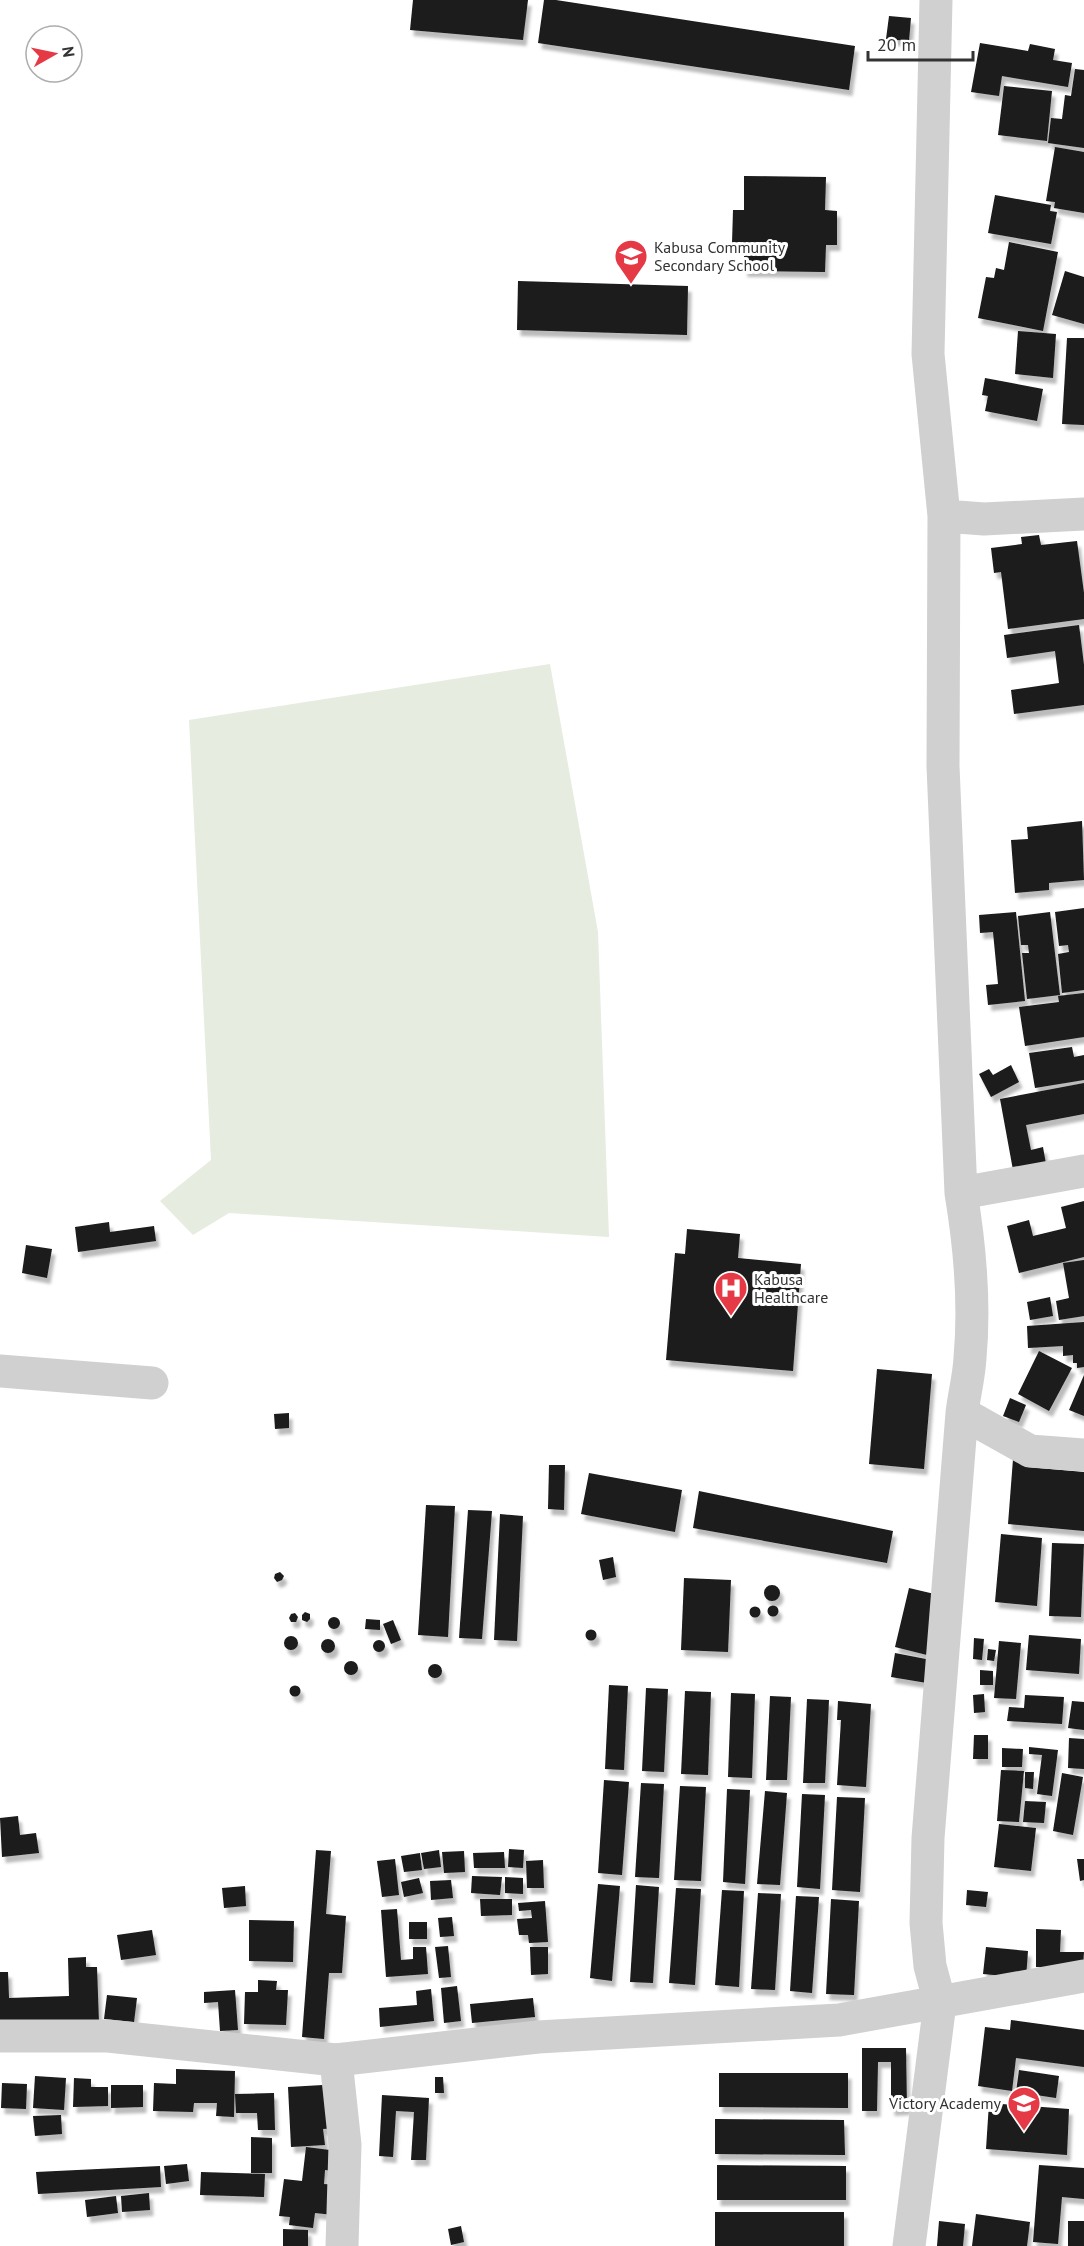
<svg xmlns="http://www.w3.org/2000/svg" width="1084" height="2246" viewBox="0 0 1084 2246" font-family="'PT Sans',sans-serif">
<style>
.green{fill:#e6ecdf}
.building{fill:#1a1a1a;filter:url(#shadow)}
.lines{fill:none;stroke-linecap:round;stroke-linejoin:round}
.minor{stroke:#d0d0d0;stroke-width:33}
.labels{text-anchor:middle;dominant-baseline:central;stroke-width:6;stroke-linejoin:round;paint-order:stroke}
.poi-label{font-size:16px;fill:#333;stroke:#fff;text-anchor:start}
</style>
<defs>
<filter id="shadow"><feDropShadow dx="3.5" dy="6" stdDeviation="1.5" flood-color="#0004"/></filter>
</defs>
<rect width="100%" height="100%" fill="#fff"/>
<path class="green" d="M 550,664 L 598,932 L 609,1237 L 229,1213 L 193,1235 L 160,1201 L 211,1160 L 189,720 Z"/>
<path class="building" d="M 413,0 L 528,0 L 523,40 L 410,30 Z
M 544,0 L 556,0 L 855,46 L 849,90 L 538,43 Z
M 889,16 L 911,18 L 909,41 L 886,39 Z
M 980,43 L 1028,51 L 1030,44 L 1055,49 L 1053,60 L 1072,63 L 1068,87 L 1002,76 L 999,96 L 971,92 Z
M 1075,69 L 1084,70 L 1084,148 L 1048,143 L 1051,118 L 1062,119 L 1065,95 L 1071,96 Z
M 1004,86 L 1052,91 L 1047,141 L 998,135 Z
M 1055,147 L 1084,152 L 1084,213 L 1054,208 L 1055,202 L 1046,201 Z
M 744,176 L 826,177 L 825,210 L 837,211 L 837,245 L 826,245 L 825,272 L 744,271 L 744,243 L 732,243 L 733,210 L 744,210 Z
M 995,195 L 1051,205 L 1050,211 L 1057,212 L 1051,244 L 988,233 Z
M 1009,242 L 1058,252 L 1043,331 L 978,318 L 986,277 L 994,278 L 996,268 L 1004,270 Z
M 1065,271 L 1084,277 L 1084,324 L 1052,315 Z
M 518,281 L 688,286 L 687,335 L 517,330 Z
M 1018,331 L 1056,334 L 1053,378 L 1015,374 Z
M 1067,338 L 1084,338 L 1084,425 L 1062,424 Z
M 985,378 L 1043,389 L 1037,421 L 985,411 L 988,396 L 982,395 Z
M 1039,535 L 1041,545 L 1077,541 L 1084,593 L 1084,619 L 1008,629 L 1001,572 L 994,573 L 991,548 L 1022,544 L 1021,537 Z
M 1079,625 L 1084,665 L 1084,705 L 1014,714 L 1011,690 L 1059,683 L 1055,651 L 1007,658 L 1004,635 Z
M 1082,821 L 1084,880 L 1049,883 L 1049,890 L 1015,893 L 1011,840 L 1028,839 L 1027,827 Z
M 1084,908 L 1084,990 L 1062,993 L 1058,954 L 1069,952 L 1068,945 L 1059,946 L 1055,912 Z
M 1016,912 L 1025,1001 L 988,1005 L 986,985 L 998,984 L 993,932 L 980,933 L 979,915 Z
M 1050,912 L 1060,995 L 1027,999 L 1022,953 L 1029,953 L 1028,945 L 1021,945 L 1018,916 Z
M 1084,993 L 1084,1037 L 1025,1046 L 1019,1007 L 1059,1002 L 1058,996 Z
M 1072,1047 L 1074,1057 L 1084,1055 L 1084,1080 L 1035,1088 L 1029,1053 Z
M 1011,1065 L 1019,1082 L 991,1097 L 979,1074 L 989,1069 L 993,1075 Z
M 1084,1083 L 1084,1114 L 1026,1125 L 1031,1150 L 1043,1147 L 1046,1164 L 1013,1170 L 1000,1099 Z
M 1084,1201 L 1084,1257 L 1019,1273 L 1007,1226 L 1029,1220 L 1033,1236 L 1066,1228 L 1061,1207 Z
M 109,1222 L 110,1232 L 154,1226 L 156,1241 L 78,1252 L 75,1227 Z
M 687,1229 L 740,1234 L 738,1258 L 801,1264 L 793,1371 L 666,1360 L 675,1253 L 685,1254 Z
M 26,1245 L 52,1249 L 47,1278 L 22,1273 Z
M 1084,1260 L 1084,1316 L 1059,1320 L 1056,1301 L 1069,1298 L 1063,1263 Z
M 1050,1297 L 1053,1316 L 1030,1320 L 1027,1302 Z
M 1084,1322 L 1084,1367 L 1077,1368 L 1077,1363 L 1073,1363 L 1073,1355 L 1063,1356 L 1063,1346 L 1028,1348 L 1027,1326 Z
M 1039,1351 L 1072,1368 L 1049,1411 L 1018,1394 Z
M 877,1369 L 932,1374 L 924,1469 L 869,1464 Z
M 1084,1375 L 1084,1416 L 1069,1410 Z
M 1010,1398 L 1026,1405 L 1019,1422 L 1003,1416 Z
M 289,1413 L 289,1428 L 275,1429 L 274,1414 Z
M 1013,1459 L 1028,1460 L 1027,1467 L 1084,1472 L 1084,1531 L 1008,1524 Z
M 549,1465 L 565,1465 L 564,1510 L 548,1509 Z
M 589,1473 L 682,1490 L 675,1532 L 581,1514 Z
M 699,1491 L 893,1531 L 887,1563 L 693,1528 Z
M 426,1505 L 455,1506 L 448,1637 L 418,1635 Z
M 468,1510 L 492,1511 L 482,1639 L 459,1638 Z
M 500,1514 L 523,1516 L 517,1641 L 494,1640 Z
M 1001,1534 L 1042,1538 L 1037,1606 L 995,1602 Z
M 1052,1543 L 1084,1544 L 1081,1617 L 1049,1616 Z
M 613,1557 L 616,1577 L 603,1580 L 599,1560 Z
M 280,1572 L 284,1576 L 282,1580 L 277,1582 L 274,1578 L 275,1574 Z
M 684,1578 L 731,1580 L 728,1652 L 681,1650 Z
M764 1593a8 8 0 1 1 16 0a8 8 0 1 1-16 0Z
M 909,1588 L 943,1596 L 939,1658 L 895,1647 Z
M767.5 1611a5.5 5.5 0 1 1 11 0a5.5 5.5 0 1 1-11 0Z
M749.5 1612a5.5 5.5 0 1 1 11 0a5.5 5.5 0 1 1-11 0Z
M 305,1612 L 310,1614 L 310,1619 L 307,1622 L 302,1620 L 302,1615 Z
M 295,1613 L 298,1617 L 296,1622 L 291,1622 L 289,1618 L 291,1614 Z
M328 1623a6 6 0 1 1 12 0a6 6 0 1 1-12 0Z
M 366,1619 L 380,1620 L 380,1630 L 365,1629 Z
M 393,1620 L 401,1640 L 391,1644 L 383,1624 Z
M585.5 1635a5.5 5.5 0 1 1 11 0a5.5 5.5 0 1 1-11 0Z
M 1029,1635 L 1081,1639 L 1079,1674 L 1026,1670 Z
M284 1643a7 7 0 1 1 14 0a7 7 0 1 1-14 0Z
M 974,1638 L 984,1639 L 982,1660 L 973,1659 Z
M321 1646a7 7 0 1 1 14 0a7 7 0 1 1-14 0Z
M373 1646a6 6 0 1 1 12 0a6 6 0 1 1-12 0Z
M 999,1641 L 1021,1643 L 1016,1699 L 994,1698 Z
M 988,1649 L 996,1650 L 994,1661 L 987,1660 Z
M 895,1653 L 931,1660 L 927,1683 L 891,1677 Z
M344 1668a7 7 0 1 1 14 0a7 7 0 1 1-14 0Z
M428 1671a7 7 0 1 1 14 0a7 7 0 1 1-14 0Z
M 980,1670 L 993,1671 L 993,1685 L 980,1685 Z
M 609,1685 L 628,1686 L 624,1770 L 605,1769 Z
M289.5 1691a5.5 5.5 0 1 1 11 0a5.5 5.5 0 1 1-11 0Z
M 646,1688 L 668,1689 L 664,1772 L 642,1771 Z
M 685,1691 L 711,1692 L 708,1775 L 681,1774 Z
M 731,1693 L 755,1694 L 752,1778 L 728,1777 Z
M 984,1694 L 985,1712 L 974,1713 L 973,1695 Z
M 1025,1695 L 1064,1697 L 1062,1724 L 1007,1721 L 1009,1707 L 1024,1708 Z
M 770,1696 L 791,1697 L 787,1780 L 766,1780 Z
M 807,1699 L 829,1700 L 825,1783 L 803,1783 Z
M 838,1701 L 871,1704 L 866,1787 L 837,1785 L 841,1720 L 837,1720 Z
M 1072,1701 L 1084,1702 L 1084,1730 L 1068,1728 Z
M 974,1735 L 988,1735 L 988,1759 L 973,1759 Z
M 1069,1738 L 1084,1739 L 1084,1769 L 1068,1768 Z
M 1029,1747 L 1058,1750 L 1052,1796 L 1037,1794 L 1042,1755 L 1029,1754 Z
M 1002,1748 L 1023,1749 L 1022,1767 L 1002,1767 Z
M 1001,1770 L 1024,1771 L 1019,1822 L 997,1821 Z
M 1025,1772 L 1034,1772 L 1033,1789 L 1025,1788 Z
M 1062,1773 L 1083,1777 L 1073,1835 L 1053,1831 Z
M 604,1780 L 629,1782 L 622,1875 L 598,1873 Z
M 641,1783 L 664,1784 L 659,1878 L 635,1877 Z
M 680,1786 L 706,1787 L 701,1881 L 674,1880 Z
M 727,1789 L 750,1790 L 745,1884 L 723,1882 Z
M 765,1791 L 787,1793 L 780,1885 L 757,1884 Z
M 802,1794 L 825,1795 L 820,1889 L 797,1887 Z
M 837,1797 L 865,1798 L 860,1892 L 832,1890 Z
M 1025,1801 L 1046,1802 L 1044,1823 L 1023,1822 Z
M 18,1816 L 20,1835 L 36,1833 L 39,1853 L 2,1857 L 0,1818 Z
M 999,1824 L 1036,1828 L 1031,1871 L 994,1867 Z
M 509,1849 L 524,1850 L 523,1868 L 508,1867 Z
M 316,1850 L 331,1851 L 326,1914 L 346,1916 L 342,1973 L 329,1973 L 324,2039 L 302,2037 Z
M 439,1850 L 441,1867 L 424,1869 L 421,1853 Z
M 464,1851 L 465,1872 L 444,1873 L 442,1852 Z
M 504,1852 L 505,1868 L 474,1868 L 473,1853 Z
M 420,1853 L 422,1870 L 404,1872 L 401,1856 Z
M 395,1859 L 399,1895 L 382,1897 L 377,1861 Z
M 1077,1859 L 1084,1859 L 1084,1880 L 1080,1881 Z
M 543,1860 L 544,1888 L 527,1888 L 526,1861 Z
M 472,1876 L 502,1877 L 500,1895 L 471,1893 Z
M 505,1877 L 523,1878 L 523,1894 L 505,1893 Z
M 419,1878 L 423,1893 L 404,1897 L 401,1882 Z
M 451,1880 L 453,1898 L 431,1900 L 430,1881 Z
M 598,1884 L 620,1886 L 612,1981 L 590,1978 Z
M 636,1885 L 659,1887 L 653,1983 L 630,1982 Z
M 245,1886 L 246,1906 L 224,1908 L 222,1888 Z
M 676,1888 L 701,1889 L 695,1985 L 669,1983 Z
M 722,1890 L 744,1891 L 739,1987 L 715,1985 Z
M 967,1890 L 988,1892 L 986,1907 L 966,1905 Z
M 758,1893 L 781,1894 L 775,1990 L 751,1989 Z
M 796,1896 L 819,1897 L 812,1993 L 790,1991 Z
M 480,1899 L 512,1899 L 512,1915 L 481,1916 Z
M 831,1899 L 859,1901 L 854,1995 L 826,1994 Z
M 545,1901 L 548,1942 L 529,1943 L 528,1935 L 519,1935 L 517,1919 L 532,1918 L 531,1910 L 519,1911 L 518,1903 Z
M 397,1909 L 401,1960 L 413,1959 L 413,1947 L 426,1947 L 428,1974 L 386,1977 L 381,1910 Z
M 452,1917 L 454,1936 L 440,1937 L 438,1918 Z
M 249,1920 L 294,1921 L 293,1962 L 249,1961 Z
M 409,1922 L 427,1922 L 427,1939 L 409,1939 Z
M 1036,1929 L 1061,1930 L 1060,1952 L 1084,1952 L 1083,1968 L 1036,1967 Z
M 152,1930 L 156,1955 L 121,1960 L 117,1935 Z
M 448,1946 L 451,1977 L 439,1978 L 435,1947 Z
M 530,1947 L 548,1947 L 548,1974 L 531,1975 Z
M 986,1947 L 1028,1951 L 1026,1978 L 983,1974 Z
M 86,1957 L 86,1967 L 97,1967 L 99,2023 L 0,2027 L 0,1972 L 8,1972 L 9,1998 L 69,1996 L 68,1958 Z
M 258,1980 L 277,1981 L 276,1990 L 288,1990 L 286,2025 L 244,2024 L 245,1992 L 258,1992 Z
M 457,1986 L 461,2021 L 444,2023 L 441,1988 Z
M 431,1989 L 434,2021 L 380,2027 L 379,2008 L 417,2005 L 416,1991 Z
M 235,1990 L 238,2030 L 220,2031 L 218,2002 L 204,2003 L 204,1992 Z
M 107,1995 L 137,1998 L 134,2022 L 104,2019 Z
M 533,1998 L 535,2017 L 472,2023 L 470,2004 Z
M 1011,2020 L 1084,2030 L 1084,2067 L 1016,2058 L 1012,2091 L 978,2086 L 985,2027 L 1010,2030 Z
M 862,2048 L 906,2048 L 907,2109 L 891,2110 L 891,2062 L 878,2062 L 877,2111 L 862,2111 Z
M 176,2069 L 235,2071 L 234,2117 L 216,2116 L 217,2103 L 194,2103 L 193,2112 L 153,2111 L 154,2083 L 176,2084 Z
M 1019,2070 L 1059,2076 L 1056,2098 L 1016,2092 Z
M 719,2073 L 848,2073 L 848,2108 L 719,2107 Z
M 35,2076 L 66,2078 L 64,2110 L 33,2108 Z
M 435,2077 L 443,2077 L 444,2093 L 435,2093 Z
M 74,2078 L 91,2079 L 91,2087 L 108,2087 L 108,2106 L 73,2107 Z
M 2,2083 L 27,2084 L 26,2109 L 1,2108 Z
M 111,2085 L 143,2085 L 143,2107 L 111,2108 Z
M 323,2085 L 337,2128 L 323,2129 L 325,2145 L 291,2147 L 288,2087 Z
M 274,2093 L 275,2130 L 258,2130 L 257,2113 L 236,2113 L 235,2094 Z
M 382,2095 L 429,2098 L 426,2160 L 411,2160 L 414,2112 L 396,2111 L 393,2157 L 379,2156 Z
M 989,2103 L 1069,2109 L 1067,2155 L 986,2149 Z
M 61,2115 L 62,2134 L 35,2136 L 33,2116 Z
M 715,2119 L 844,2120 L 845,2155 L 715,2154 Z
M 251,2137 L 272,2138 L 272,2173 L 251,2173 Z
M 306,2147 L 338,2151 L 336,2171 L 325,2170 L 324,2184 L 337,2185 L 334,2215 L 315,2213 L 313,2228 L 289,2225 L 290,2217 L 279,2216 L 284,2179 L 302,2181 Z
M 187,2164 L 189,2181 L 166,2184 L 164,2166 Z
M 717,2165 L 846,2166 L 846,2200 L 717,2200 Z
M 1039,2165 L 1084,2168 L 1084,2199 L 1062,2197 L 1058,2244 L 1033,2242 Z
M 160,2166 L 161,2187 L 38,2194 L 36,2172 Z
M 201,2172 L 265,2174 L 264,2197 L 200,2195 Z
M 149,2193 L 150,2210 L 122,2212 L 121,2196 Z
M 116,2196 L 118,2213 L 87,2217 L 85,2200 Z
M 715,2212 L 844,2212 L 844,2246 L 715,2246 Z
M 976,2214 L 1030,2222 L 1027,2246 L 972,2246 Z
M 939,2221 L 965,2224 L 963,2246 L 937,2246 Z
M 1068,2221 L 1084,2221 L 1084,2246 L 1068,2246 Z
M 461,2226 L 464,2242 L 451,2245 L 448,2229 Z
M 283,2229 L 308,2230 L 308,2246 L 283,2246 Z"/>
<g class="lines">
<path class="minor" d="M 944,516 L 984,519 L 1084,514
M 961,1193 L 1084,1171
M 0,1371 L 152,1383
M 962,1413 L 1030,1451 L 1084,1455
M 0,2036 L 108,2036 L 336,2060 L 538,2037 L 839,2020 L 1084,1976
M 336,2060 L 345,2145 L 342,2246
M 909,2246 L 940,2003 L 930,1966 L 926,1923 L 928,1838 L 962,1413 C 964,1395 969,1377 970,1358 C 975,1303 970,1247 961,1193 L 943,766 L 944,516 L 928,354 L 936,0"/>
</g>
<defs>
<g id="school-pin" transform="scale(1.725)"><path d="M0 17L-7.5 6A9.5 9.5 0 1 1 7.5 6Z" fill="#e63946" stroke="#fff"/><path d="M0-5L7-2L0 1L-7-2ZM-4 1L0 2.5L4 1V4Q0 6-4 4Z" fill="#fff"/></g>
<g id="hospital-pin" transform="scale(1.725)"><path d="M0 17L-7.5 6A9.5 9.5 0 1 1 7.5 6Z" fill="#e63946" stroke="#fff"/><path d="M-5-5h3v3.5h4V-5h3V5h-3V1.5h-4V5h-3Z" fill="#fff"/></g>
</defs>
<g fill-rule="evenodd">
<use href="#school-pin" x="631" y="256"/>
<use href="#hospital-pin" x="731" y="1288"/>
<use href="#school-pin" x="1024" y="2103"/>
</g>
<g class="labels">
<g class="poi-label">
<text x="654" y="247">Kabusa Community<tspan x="654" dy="18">Secondary School</tspan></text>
<text x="754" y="1279">Kabusa<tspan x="754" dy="18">Healthcare</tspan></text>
<text x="1001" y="2103" text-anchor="end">Victory Academy</text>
</g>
</g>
<g transform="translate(54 54) rotate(81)"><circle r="28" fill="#ffffff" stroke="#adadad" stroke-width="1.5"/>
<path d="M0-4.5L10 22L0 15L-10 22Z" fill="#e63946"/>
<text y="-9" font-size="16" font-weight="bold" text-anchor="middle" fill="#333333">N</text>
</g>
<path d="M868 51v9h105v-9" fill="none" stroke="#333333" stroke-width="3"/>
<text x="877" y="51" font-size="18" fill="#333333" stroke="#ffffff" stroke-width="4.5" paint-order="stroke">20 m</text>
</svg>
